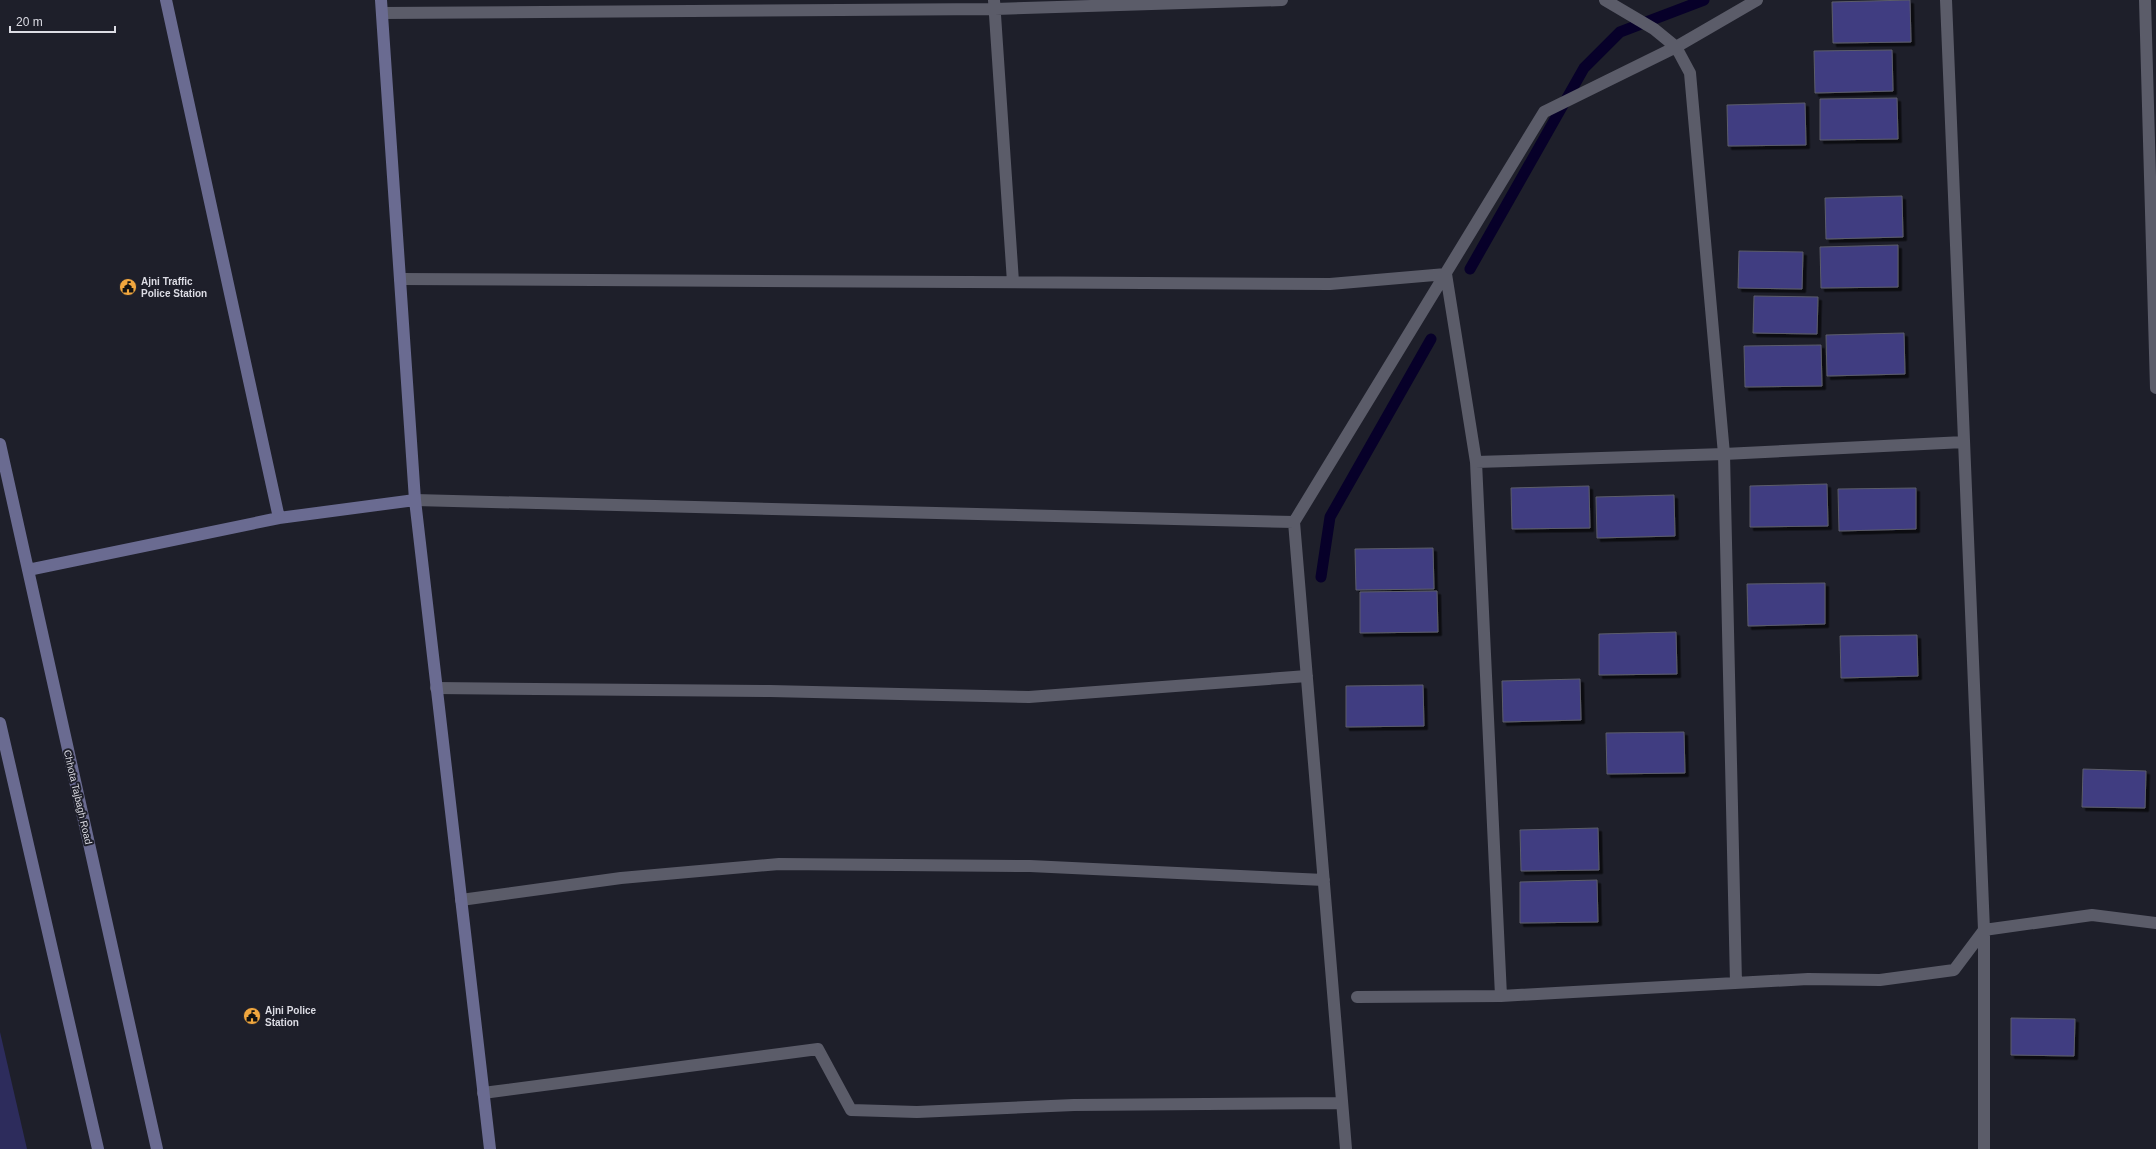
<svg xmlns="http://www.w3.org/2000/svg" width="2156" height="1149" viewBox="0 0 2156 1149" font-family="Helvetica,sans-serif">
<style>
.green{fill:#2d2c5c}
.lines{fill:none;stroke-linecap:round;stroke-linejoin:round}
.stream{stroke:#070029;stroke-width:11}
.building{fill:#3f3c81;stroke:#5c5d6a;filter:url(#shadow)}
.street{stroke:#5b5c69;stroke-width:12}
.secondary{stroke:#6a6b91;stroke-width:12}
.labels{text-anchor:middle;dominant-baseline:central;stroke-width:4;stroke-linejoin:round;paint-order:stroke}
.poi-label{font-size:10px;font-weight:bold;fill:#dcdce4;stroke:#1e1f2a;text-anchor:start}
.street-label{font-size:10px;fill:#dcdce4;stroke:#1e1f2a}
</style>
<defs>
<filter id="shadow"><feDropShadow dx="3.5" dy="3.5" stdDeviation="0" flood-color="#0009"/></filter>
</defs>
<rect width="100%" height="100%" fill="#1e1f2a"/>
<path class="green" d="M 0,1032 L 27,1149 L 0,1149 Z"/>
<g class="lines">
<path class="stream" d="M 1470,269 L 1584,68 L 1620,32 L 1704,0
M 1321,577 L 1330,517 L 1431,339"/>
</g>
<path class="building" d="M 1910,0 L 1911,42 L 1833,43 L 1832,2 Z
M 1892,50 L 1893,91 L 1815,93 L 1814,51 Z
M 1897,98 L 1898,139 L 1820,140 L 1820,99 Z
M 1805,103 L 1806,145 L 1728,146 L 1727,105 Z
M 1902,196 L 1903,237 L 1826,239 L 1825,198 Z
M 1898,245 L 1898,287 L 1821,288 L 1820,247 Z
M 1739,251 L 1803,252 L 1802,289 L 1738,288 Z
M 1754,296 L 1818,297 L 1817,334 L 1753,333 Z
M 1904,333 L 1905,374 L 1827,376 L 1826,335 Z
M 1821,345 L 1822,386 L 1745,387 L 1744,346 Z
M 1827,484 L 1828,526 L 1750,527 L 1750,486 Z
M 1589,486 L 1590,528 L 1512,529 L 1511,488 Z
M 1916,488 L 1916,529 L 1839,531 L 1838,489 Z
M 1674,495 L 1675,536 L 1597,538 L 1596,497 Z
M 1433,548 L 1434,589 L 1356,590 L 1355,549 Z
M 1825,583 L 1825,624 L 1748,626 L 1747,584 Z
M 1437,591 L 1438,632 L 1360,633 L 1360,592 Z
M 1676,632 L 1677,674 L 1599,675 L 1599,634 Z
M 1917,635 L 1918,676 L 1841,678 L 1840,636 Z
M 1580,679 L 1581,720 L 1503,722 L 1502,681 Z
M 1423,685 L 1424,726 L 1346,727 L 1346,686 Z
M 1684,732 L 1685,773 L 1607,774 L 1606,733 Z
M 2083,769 L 2146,771 L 2145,808 L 2082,807 Z
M 1598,828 L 1599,870 L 1521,871 L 1520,830 Z
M 1597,880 L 1598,922 L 1520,923 L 1520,882 Z
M 2011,1018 L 2075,1019 L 2074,1056 L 2011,1055 Z"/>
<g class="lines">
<path class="street" d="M 994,0 L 1013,282
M 1605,0 L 1654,29 L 1676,47 L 1690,73 L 1724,454 L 1476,462 L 1501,996 L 1808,979 L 1880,980 L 1954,970 L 1984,930 L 2092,915 L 2156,923
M 1946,0 L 1984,930 L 1984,1149
M 2145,0 L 2156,388
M 382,13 L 995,9 L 1282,0
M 400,279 L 1330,284 L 1446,274 L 1476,462
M 415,500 L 1294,522 L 1346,1149
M 1294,522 L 1544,112 L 1676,47 L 1757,0
M 436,688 L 770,691 L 1029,697 L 1307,676
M 461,900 L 621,878 L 779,864 L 1030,866 L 1324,880
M 1736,983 L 1724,454 L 1964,442
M 1357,997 L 1501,996
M 483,1093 L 818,1049 L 851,1110 L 917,1112 L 1074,1105 L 1342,1103"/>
<path class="secondary" d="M 381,0 L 415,500
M 0,444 L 157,1149
M 279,518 L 415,500 L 490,1149
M 28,570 L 279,518 L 166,0
M 0,723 L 98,1149"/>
</g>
<defs>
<g id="civic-disc" transform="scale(0.9)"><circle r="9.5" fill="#f0a63e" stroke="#1e1f2a"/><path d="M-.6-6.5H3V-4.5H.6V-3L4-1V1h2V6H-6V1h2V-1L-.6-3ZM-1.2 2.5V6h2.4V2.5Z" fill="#111"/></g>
</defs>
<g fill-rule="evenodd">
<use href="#civic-disc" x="128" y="287"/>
<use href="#civic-disc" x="252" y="1016"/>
</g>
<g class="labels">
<g class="poi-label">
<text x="141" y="281">Ajni Traffic<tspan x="141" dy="12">Police Station</tspan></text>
<text x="265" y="1010">Ajni Police<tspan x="265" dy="12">Station</tspan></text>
</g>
<g class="street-label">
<text transform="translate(78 797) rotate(77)">Chhota Tajbagh Road</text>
</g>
</g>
<path d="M10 26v6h105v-6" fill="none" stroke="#dcdce4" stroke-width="2"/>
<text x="16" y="26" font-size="12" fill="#dcdce4" stroke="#1e1f2a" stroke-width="3" paint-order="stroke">20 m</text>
</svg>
